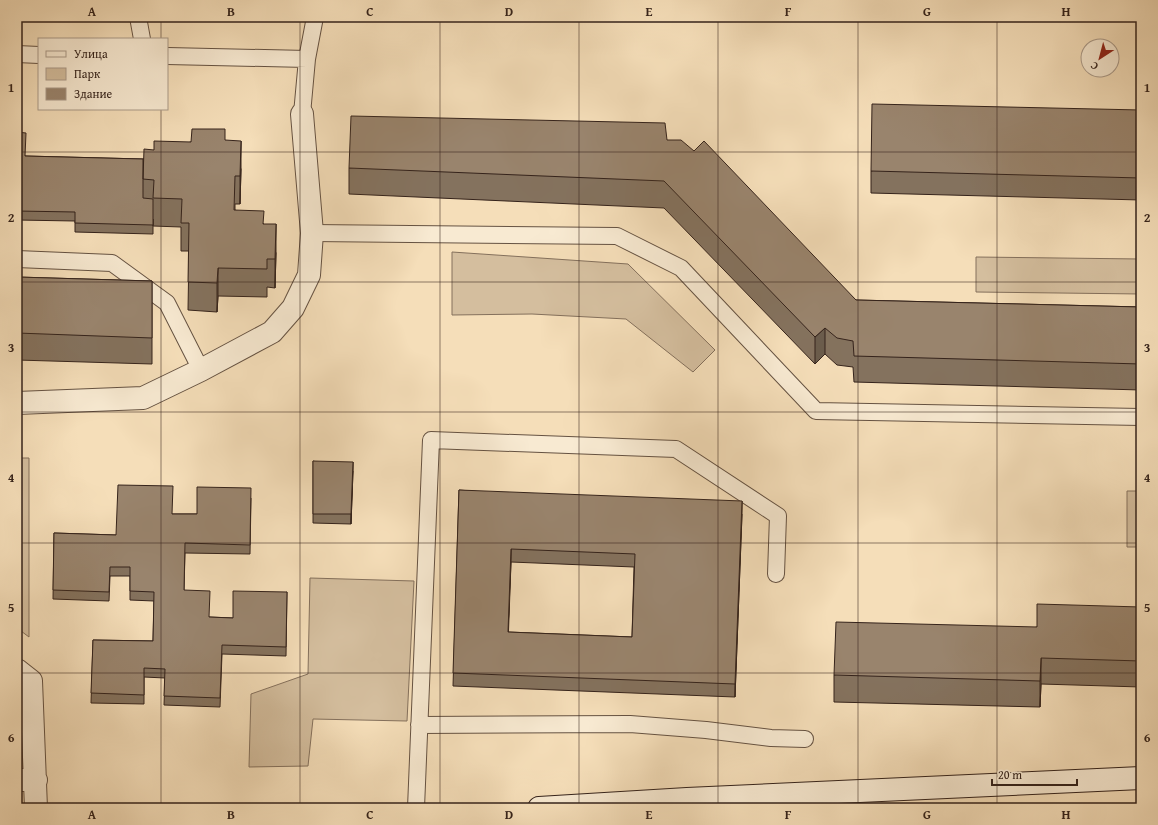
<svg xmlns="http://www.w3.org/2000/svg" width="1158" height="825" viewBox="0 0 1158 825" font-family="'Gentium Book Plus',serif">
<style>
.green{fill:#d4be9e;stroke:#84705c}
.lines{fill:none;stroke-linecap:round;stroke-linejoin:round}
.lane-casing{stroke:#655242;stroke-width:18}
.street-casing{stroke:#655242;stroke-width:24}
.secondary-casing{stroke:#35231b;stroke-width:24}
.lane{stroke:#f8ead2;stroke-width:16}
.street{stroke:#f8ead2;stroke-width:22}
.secondary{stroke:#f8ead2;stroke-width:22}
.wall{fill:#84725e;stroke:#35231b;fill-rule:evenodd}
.shaded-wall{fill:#6b5c4c;stroke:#35231b}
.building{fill:#99846d;stroke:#35231b;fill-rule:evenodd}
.grid{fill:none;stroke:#35231b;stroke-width:1;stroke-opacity:0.55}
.neatline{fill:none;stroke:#35231b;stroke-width:1.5}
.grid-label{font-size:13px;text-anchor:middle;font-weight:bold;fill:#35231b}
</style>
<rect width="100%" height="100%" fill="#f5deb9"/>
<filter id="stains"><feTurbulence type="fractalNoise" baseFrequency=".005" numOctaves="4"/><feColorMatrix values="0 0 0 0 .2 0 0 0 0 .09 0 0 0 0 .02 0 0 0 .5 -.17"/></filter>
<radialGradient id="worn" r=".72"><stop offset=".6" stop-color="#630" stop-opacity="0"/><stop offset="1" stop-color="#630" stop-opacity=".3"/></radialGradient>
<path class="green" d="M 452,252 L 628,264 L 715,350 L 693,372 L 626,319 L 532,314 L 452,315 Z
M 976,257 L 1141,259 L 1141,294 L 976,292 Z
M 17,458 L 29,458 L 29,637 L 17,628 Z
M 1127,491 L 1141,491 L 1141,547 L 1127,547 Z
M 310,578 L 414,581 L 407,721 L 313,719 L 308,766 L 249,767 L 251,694 L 308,674 Z"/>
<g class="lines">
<g class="lane-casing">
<path id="lane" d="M 138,17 L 142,39
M 17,54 L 39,55
M 167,56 L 307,59
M 302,114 L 307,59 L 315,17
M 312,233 L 617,236 L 681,268 L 816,411 L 1141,417
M 17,259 L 112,263 L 167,303 L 201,370
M 419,725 L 630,724 L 706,730 L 771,738 L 805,739
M 416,808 L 431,440 L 676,449 L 778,516 L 776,574"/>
</g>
<g class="street-casing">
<path id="street" d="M 17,403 L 143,398 L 201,370 L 272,332 L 293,308 L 309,275 L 312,233 L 302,114
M 17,670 L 31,681 L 36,808
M 17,780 L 36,780"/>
</g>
<g class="secondary-casing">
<path id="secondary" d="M 539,808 L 687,799 L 1141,778"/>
</g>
<use href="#lane" class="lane"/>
<use href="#street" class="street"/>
<use href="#secondary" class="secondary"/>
</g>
<path class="wall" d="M 1141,110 L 1141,200 L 871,193 L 871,171 Z
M 17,132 L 25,156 L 143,159 L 154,150 L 191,142 L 225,140 L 241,169 L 240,204 L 235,204 L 235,210 L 264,224 L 276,253 L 275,288 L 267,287 L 267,297 L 218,296 L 217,312 L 188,310 L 189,251 L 181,251 L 181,227 L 153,226 L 153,219 L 153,234 L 75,232 L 75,221 L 17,220 Z
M 667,140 L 856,300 L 1141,307 L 1141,390 L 854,382 L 853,367 L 837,365 L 825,354 L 815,364 L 664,208 L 349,194 L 349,168 Z
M 17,277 L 152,281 L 152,364 L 17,360 Z
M 313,461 L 353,471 L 351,524 L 313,523 Z
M 459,490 L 742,514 L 735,697 L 453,686 ZM 511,562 L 634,567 L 632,637 L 508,632 Z
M 251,498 L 250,554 L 185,553 L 184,590 L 209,617 L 233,618 L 287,592 L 286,656 L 222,654 L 220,707 L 164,705 L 165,678 L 144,677 L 144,704 L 91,703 L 93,640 L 153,641 L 154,601 L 130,600 L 130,576 L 110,576 L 109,601 L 53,599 L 54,533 L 116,535 L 172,514 L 197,514 Z
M 1141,607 L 1141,687 L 1041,684 L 1040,707 L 834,702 L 834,675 L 1037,627 Z
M 17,686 L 21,713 L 20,761 L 17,761 Z"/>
<path class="shaded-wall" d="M 241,141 L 241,169 L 240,204 L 240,176 Z
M 276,224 L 276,253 L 275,288 L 275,259 Z
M 218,268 L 218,296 L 217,312 L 217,283 Z
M 825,328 L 825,354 L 815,364 L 815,337 Z
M 353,462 L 353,471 L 351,524 L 351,514 Z
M 742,501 L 742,514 L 735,697 L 735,684 Z
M 511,549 L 511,562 L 508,645 L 508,632 Z
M 1041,658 L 1041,684 L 1040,707 L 1040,681 Z
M 21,687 L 21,713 L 20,761 L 20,735 Z"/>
<path class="building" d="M 872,104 L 1141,110 L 1141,178 L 871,171 Z
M 351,116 L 665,123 L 667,140 L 681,140 L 694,151 L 704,141 L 856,300 L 1141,307 L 1141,364 L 854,356 L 853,341 L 837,338 L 825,328 L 815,337 L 664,181 L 349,168 Z
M 192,129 L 225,129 L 225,140 L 241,141 L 240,176 L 235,176 L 234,210 L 264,211 L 263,224 L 276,224 L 275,259 L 267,259 L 267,269 L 218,268 L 217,283 L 188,282 L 189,223 L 181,223 L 182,199 L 153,198 L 154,180 L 143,179 L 144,149 L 154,150 L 154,141 L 191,142 Z
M 17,132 L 26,133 L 25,156 L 143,159 L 143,198 L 153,199 L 153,225 L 75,223 L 75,212 L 17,211 Z
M 17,277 L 152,281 L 152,338 L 17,333 Z
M 313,461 L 353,462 L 351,514 L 313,514 Z
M 118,485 L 173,486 L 172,514 L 197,514 L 197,487 L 251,488 L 250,545 L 185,543 L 184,590 L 210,591 L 209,617 L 233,618 L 233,591 L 287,592 L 286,647 L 222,645 L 220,698 L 164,696 L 165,669 L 144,668 L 144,695 L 91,693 L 93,640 L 153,641 L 154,592 L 130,591 L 130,567 L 110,567 L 109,592 L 53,590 L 54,533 L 116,535 Z
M 459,490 L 742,501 L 735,684 L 453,673 ZM 511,549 L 635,554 L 632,637 L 508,632 Z
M 1037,604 L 1141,607 L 1141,661 L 1041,658 L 1040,681 L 834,675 L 836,622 L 1037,627 Z
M 17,686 L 21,687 L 20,735 L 17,735 Z"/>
<path class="grid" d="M 161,17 L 161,39M 300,17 L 300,808M 440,17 L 440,808M 579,17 L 579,808M 718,17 L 718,808M 858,17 L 858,808M 997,17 L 997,808M 161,109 L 161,808M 17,152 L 1141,152M 17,282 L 1141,282M 17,412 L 1141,412M 17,543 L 1141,543M 17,673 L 1141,673"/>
<rect width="1158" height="825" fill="none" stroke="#f5deb9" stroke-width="44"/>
<rect x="38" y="38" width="130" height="72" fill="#f8ead2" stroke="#aa9a89"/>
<rect x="46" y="51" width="20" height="6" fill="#f8ead2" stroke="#aa9a89"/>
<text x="74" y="58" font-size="12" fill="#35231b">Улица</text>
<rect x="46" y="68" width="20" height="12" fill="#d4be9e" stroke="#aa9a89"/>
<text x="74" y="78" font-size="12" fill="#35231b">Парк</text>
<rect x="46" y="88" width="20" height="12" fill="#99846d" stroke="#aa9a89"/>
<text x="74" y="98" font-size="12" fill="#35231b">Здание</text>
<g transform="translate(1100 58) rotate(216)"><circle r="19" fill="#f8ead2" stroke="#aa9a89"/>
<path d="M0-3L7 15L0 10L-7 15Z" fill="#8f2418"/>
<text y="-6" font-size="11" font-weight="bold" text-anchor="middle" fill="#35231b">С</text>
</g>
<path d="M992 779v6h85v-6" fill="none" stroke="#35231b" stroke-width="2"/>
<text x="998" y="779" font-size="12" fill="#35231b" stroke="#f8ead2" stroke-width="3" paint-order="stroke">20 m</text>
<rect x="22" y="22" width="1114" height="781" class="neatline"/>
<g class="grid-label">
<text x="92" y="16">A</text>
<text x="231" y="16">B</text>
<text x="370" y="16">C</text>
<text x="509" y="16">D</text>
<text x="649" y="16">E</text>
<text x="788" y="16">F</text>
<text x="927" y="16">G</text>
<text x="1066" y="16">H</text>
<text x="11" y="92">1</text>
<text x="1147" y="92">1</text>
<text x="11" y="222">2</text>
<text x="1147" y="222">2</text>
<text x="11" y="352">3</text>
<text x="1147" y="352">3</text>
<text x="11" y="482">4</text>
<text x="1147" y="482">4</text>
<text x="11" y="612">5</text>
<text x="1147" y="612">5</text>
<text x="11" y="742">6</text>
<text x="1147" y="742">6</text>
<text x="92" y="819">A</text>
<text x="231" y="819">B</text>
<text x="370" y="819">C</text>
<text x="509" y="819">D</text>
<text x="649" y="819">E</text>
<text x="788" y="819">F</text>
<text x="927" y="819">G</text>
<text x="1066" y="819">H</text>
</g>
<rect width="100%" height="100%" filter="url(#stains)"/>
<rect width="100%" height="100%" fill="url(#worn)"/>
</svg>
